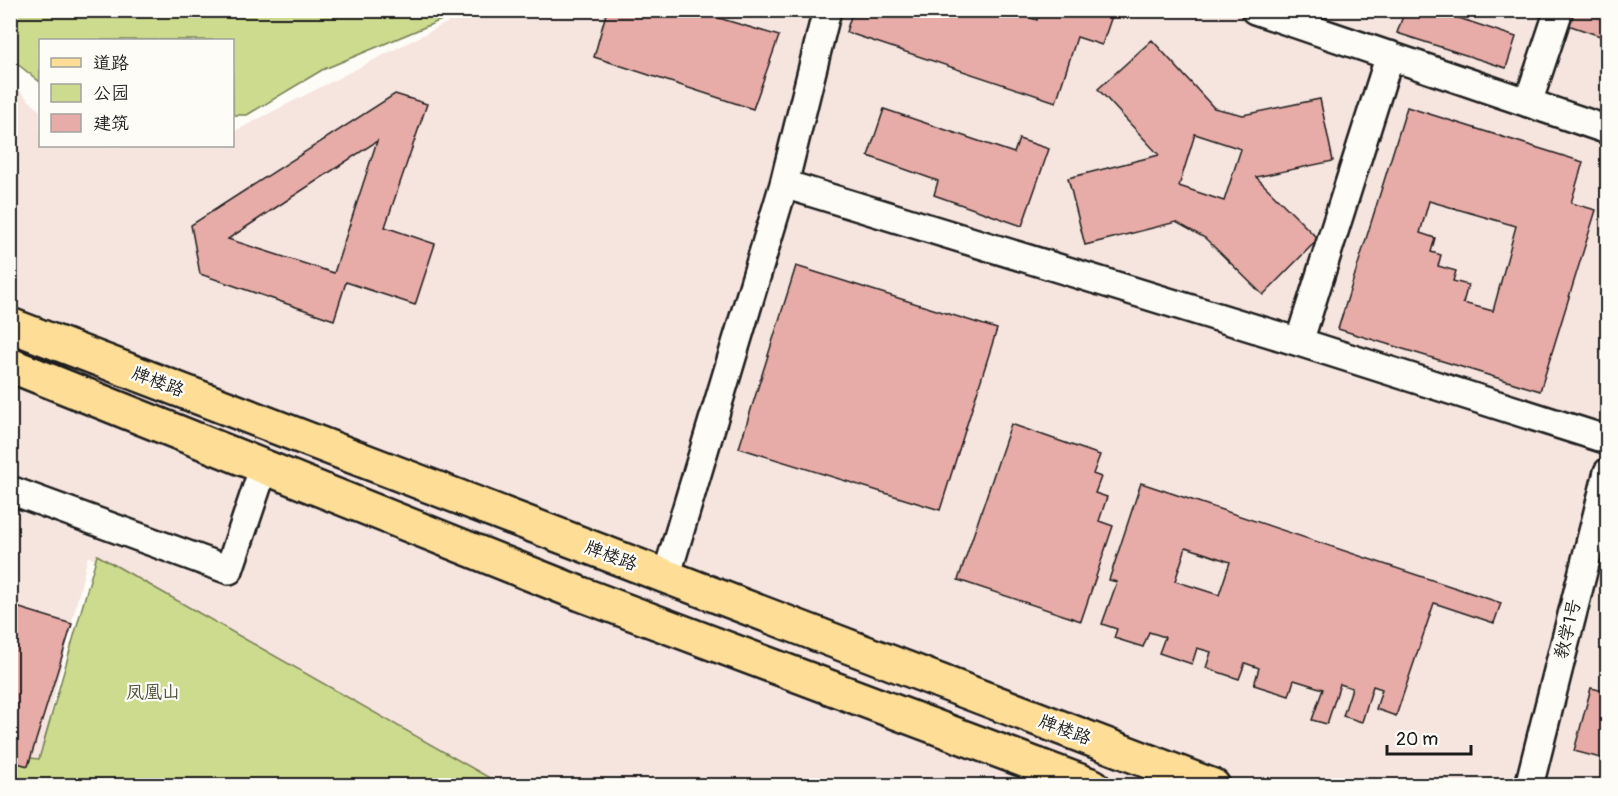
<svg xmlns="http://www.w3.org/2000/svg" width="1618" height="796" viewBox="0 0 1618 796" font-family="Pangolin,'LXGW WenKai TC',sans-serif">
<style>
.built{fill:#f6e4df}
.green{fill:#cddb8e;stroke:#747c55;stroke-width:1.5}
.building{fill:#e7aca8;stroke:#1c1c1c;stroke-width:1.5;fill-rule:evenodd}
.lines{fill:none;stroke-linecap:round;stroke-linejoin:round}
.minor-casing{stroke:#1c1c1c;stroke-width:32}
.major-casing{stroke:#1c1c1c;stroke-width:38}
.minor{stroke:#fdfcf7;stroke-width:27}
.major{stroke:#fedd96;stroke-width:33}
.labels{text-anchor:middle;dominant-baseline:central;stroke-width:4.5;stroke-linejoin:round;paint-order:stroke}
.street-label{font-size:18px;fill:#1c1c1c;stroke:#fdfcf7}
.park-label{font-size:18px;fill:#51553e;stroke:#fdfcf7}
</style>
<rect width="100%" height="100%" fill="#fdfcf7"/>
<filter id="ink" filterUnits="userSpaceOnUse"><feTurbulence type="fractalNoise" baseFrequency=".0167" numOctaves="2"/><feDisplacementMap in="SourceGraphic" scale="12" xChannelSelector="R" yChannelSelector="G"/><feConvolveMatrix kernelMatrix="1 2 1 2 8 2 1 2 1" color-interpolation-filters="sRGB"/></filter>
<g filter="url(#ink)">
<path class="built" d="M 470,11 L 1607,11 L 1607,785 L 501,785 L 88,556 L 39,759 L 11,756 L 10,81 L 40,111 L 40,146 L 232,146 L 233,132 Z"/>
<path class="green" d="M 10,11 L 11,10 L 463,11 L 322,70 L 247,115 L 233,115 L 232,40 L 40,40 L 40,82 L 11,59 Z
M 97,555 L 502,785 L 11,786 L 11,756 L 39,759 Z"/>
<path class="building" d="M 607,10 L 692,10 L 779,36 L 753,109 L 594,57 Z
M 853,10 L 1007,10 L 1037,20 L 1040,10 L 1114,10 L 1102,45 L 1077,37 L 1056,102 L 846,32 Z
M 1405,10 L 1435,10 L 1516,37 L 1506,68 L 1397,33 Z
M 1573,10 L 1608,10 L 1606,38 L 1568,25 Z
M 1152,40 L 1214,108 L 1243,115 L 1320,99 L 1333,161 L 1256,177 L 1318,239 L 1263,295 L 1205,238 L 1176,222 L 1085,245 L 1068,178 L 1159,155 L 1098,89 ZM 1195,134 L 1241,149 L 1224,201 L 1179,186 Z
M 395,94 L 427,104 L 385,227 L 435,244 L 415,305 L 346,282 L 334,320 L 200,274 L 191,225 ZM 377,141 L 334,273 L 228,239 Z
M 1407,107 L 1583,162 L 1571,203 L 1596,210 L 1540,391 L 1338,329 ZM 1429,201 L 1516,226 L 1493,311 L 1463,303 L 1468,285 L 1453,281 L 1456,271 L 1438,266 L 1441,255 L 1431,252 L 1435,238 L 1420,233 Z
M 884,109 L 1014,153 L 1019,139 L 1049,149 L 1022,226 L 934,195 L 938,181 L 868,156 Z
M 796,266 L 997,329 L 940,510 L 739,448 Z
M 1011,424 L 1100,455 L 1093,474 L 1101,477 L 1095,493 L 1107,497 L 1099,521 L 1113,526 L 1081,621 L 958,580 Z
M 1141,483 L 1501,603 L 1494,623 L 1434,603 L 1396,716 L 1376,709 L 1382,689 L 1373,686 L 1362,722 L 1343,716 L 1352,688 L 1340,684 L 1327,724 L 1312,720 L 1323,689 L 1294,680 L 1289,696 L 1254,685 L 1259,668 L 1245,663 L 1239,679 L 1206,668 L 1211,652 L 1197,648 L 1192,664 L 1159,653 L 1165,637 L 1149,632 L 1143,647 L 1114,638 L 1117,629 L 1102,624 L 1117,582 L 1109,580 ZM 1186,547 L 1230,562 L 1219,595 L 1175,581 Z
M 10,605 L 72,624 L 28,766 L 10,761 Z
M 1591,688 L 1608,692 L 1608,760 L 1574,751 Z"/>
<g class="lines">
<g class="minor-casing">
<path id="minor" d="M 1255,10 L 1608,130
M 1528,103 L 1559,10
M 784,184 L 1299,342 L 1608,440
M 1299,342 L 1390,55
M 10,490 L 229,570 L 264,466
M 666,577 L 784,184 L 827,10
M 1529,786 L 1608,472"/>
</g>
<g class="major-casing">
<path id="major" d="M 10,325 L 1213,786
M 10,365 L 581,594 L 1093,786"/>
</g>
<use href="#minor" class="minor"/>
<use href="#major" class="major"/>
</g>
</g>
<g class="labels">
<g class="street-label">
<text transform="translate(158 382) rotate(21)">牌楼路</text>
<text transform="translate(611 556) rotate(21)">牌楼路</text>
<text transform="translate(1568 629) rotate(-76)">教学1号</text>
<text transform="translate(1065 730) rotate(21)">牌楼路</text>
</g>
<g class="park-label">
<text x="153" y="692">凤凰山</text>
</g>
</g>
<rect width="1618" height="796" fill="none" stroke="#fdfcf7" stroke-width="36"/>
<rect x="18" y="18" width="1582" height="760" fill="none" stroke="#1c1c1c" stroke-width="2" filter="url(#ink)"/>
<rect x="39" y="39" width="195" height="108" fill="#fdfcf7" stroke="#a3a29f" stroke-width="1.5"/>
<rect x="51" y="58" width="30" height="9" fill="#fedd96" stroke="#a3a29f" stroke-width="1.5"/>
<text x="93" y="69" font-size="18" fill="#1c1c1c">道路</text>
<rect x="51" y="84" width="30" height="18" fill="#cddb8e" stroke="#a3a29f" stroke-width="1.5"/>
<text x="93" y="99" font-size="18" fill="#1c1c1c">公园</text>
<rect x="51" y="114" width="30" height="18" fill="#e7aca8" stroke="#a3a29f" stroke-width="1.5"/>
<text x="93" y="129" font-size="18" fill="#1c1c1c">建筑</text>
<path d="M1387 745v9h84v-9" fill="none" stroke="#1c1c1c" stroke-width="3"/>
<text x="1396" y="745" font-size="18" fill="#1c1c1c" stroke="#fdfcf7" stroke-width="4.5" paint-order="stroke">20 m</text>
</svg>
